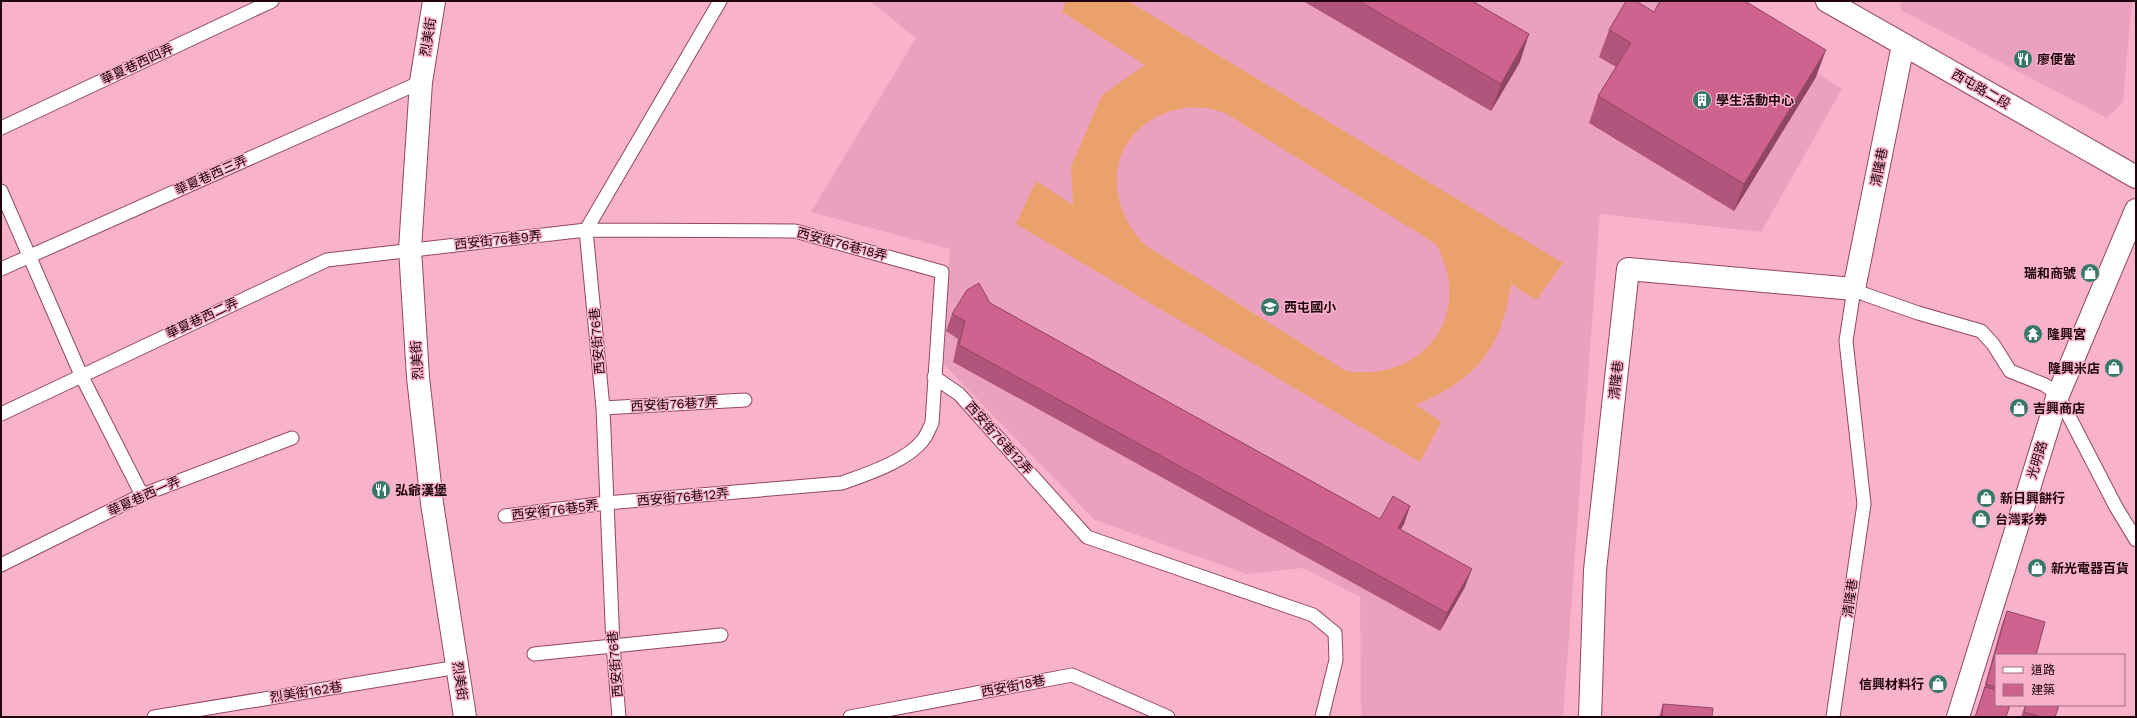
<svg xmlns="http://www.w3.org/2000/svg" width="2137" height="718" viewBox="0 0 2137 718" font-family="'Work Sans','Noto Sans TC',sans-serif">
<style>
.built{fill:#eba1bd}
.pitch{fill:#eba16c;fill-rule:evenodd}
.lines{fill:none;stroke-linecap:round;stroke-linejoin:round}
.lane-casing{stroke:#924666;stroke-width:15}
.street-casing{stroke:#924666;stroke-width:24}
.secondary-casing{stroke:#924666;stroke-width:24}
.lane{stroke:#fff;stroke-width:13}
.street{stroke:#fff;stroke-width:22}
.secondary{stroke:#fff;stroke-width:22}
.wall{fill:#b2557c}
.shaded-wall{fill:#914565}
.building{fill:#cf6390;stroke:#914565}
.labels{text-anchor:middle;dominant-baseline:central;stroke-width:3;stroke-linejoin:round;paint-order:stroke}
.street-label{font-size:13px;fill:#1e020e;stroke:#f8b2cb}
.poi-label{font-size:13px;font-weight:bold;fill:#1e020e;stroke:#f8b2cb;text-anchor:start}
</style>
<rect width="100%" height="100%" fill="#f8b2cb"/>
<path class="built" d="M 870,1 L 1706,1 L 1842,89 L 1761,232 L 1600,214 L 1563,717 L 1361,717 L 1360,597 L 1303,568 L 1247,574 L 1095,520 L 944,365 L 950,249 L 811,212 L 916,38 Z
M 1901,1 L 2132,1 L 2123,102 L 2107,118 L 1901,10 Z"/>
<path class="pitch" d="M 1066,1 L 1128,1 L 1563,263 L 1536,300 L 1511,284 C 1502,349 1475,380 1416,405 L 1441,422 L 1420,462 L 1016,224 L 1036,181 L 1073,205 L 1071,167 L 1102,95 L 1145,65 L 1062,12 ZM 1188,107 L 1207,108 L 1225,113 L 1436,244 C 1475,315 1424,382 1346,371 L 1148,247 C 1108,212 1103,148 1153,119 C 1164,112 1176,110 1188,107 Z"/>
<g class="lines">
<g class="lane-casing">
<path id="lane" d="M 1,128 L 272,1
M 1,191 L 81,375 L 142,495
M 1,269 L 421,82
M 934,377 L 959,394 L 1087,537 L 1313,615 L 1335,633 L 1336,660 L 1322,717
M 603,408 L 745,400
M 1,414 L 327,260 L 586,230 L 795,231 L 942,272 L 932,423 C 929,429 927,435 923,440 C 907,461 867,474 842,483 L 606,503 L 505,516
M 1,565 L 142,495 L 292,438
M 534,654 L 721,635
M 154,717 L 458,667
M 619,717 L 613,645 L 603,408 L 586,230 L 720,1
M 850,717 L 1072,675 L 1168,717
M 1833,717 L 1864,504 L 1846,341 L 1854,289 L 1864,294 L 1918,313 L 1981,331 L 1993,344 L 2010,371 L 2045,385 L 2058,395 L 2116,507 L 2136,540"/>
</g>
<g class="street-casing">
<path id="street" d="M 434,1 L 421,82 L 410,249 L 418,377 L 432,503 L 465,717
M 1590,717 L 1595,570 L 1628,269 L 1854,289 L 1903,45
M 1958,717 L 2058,395 L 2136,210"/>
</g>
<g class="secondary-casing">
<path id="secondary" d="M 1827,1 L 2136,177"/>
</g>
<use href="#lane" class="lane"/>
<use href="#street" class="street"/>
<use href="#secondary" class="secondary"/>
</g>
<path class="wall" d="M 1303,1 L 1472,1 L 1520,62 L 1491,111 Z
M 1654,12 L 1816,77 L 1734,211 L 1589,123 L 1598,96 L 1616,67 L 1599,57 L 1609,30 Z
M 990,303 L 1380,519 L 1410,506 L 1404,524 L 1400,530 L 1465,587 L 1440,631 L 953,362 L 958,339 L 946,331 L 952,314 Z
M 2007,611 L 1996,655 L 1996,705 L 2006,717 L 1975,717 L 1982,695 L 2002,624 Z
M 1663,704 L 1712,717 L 1659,717 Z
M 2012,705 L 2021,705 L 2020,707 Z
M 2025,705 L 2059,705 L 2055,717 L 2021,717 Z"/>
<path class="shaded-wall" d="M 1529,34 L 1520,62 L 1491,111 L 1501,84 Z
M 1826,50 L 1816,77 L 1734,211 L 1744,184 Z
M 1410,506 L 1404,524 L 1391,546 L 1398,528 Z
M 1472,569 L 1465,587 L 1440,631 L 1447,613 Z"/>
<path class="building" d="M 1359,1 L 1472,1 L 1529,34 L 1501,84 Z
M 1626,1 L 1636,1 L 1654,12 L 1660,1 L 1745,1 L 1826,50 L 1744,184 L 1598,96 L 1631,43 L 1609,30 Z
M 979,283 L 990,303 L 1380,519 L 1393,496 L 1410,506 L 1398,528 L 1472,569 L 1447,613 L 959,345 L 965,321 L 952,314 L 967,290 Z
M 2007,611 L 2045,622 L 2036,655 L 1996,655 L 1996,687 L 1986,684 Z
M 1985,687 L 1996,690 L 1996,705 L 2010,705 L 2006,717 L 1975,717 Z
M 1663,704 L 1713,708 L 1712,717 L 1662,717 Z
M 2026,705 L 2059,705 L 2055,717 L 2041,717 L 2024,712 Z"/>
<defs>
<g id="restaurant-disc" transform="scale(1)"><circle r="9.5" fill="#367768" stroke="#f8b2cb"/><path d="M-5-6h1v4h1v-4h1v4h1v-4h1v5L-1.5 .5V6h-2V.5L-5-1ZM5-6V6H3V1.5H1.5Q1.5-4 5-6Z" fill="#fff"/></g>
<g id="building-disc" transform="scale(1)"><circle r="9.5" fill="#367768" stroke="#f8b2cb"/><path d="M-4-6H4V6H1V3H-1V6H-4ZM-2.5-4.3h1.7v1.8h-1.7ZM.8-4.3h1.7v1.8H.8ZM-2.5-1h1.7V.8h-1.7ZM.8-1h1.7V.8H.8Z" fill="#fff"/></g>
<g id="shop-disc" transform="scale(1)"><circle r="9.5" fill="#367768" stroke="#f8b2cb"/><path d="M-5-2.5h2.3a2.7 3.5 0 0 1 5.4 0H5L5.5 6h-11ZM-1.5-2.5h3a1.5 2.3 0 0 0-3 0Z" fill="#fff"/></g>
<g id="school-disc" transform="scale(1)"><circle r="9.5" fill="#367768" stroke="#f8b2cb"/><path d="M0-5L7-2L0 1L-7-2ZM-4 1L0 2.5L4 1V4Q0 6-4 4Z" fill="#fff"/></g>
<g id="temple-disc" transform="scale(1)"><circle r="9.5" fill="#367768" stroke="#f8b2cb"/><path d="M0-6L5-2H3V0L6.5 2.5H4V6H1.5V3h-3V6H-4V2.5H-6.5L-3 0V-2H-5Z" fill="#fff"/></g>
</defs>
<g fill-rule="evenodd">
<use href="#restaurant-disc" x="2023" y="59"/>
<use href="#building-disc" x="1702" y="100"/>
<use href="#shop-disc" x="2090" y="273"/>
<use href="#school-disc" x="1270" y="307"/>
<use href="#temple-disc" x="2033" y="334"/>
<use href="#shop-disc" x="2114" y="368"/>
<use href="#shop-disc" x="2019" y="408"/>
<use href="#restaurant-disc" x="381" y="490"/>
<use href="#shop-disc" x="1986" y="498"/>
<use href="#shop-disc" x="1981" y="519"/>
<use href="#shop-disc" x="2037" y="568"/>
<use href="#shop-disc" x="1938" y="684"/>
</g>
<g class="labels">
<g class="street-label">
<text transform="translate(428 37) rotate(-81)">烈美街</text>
<text transform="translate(137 64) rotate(-25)">華夏巷西四弄</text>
<text transform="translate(1981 89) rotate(30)">西屯路二段</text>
<text transform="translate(1879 167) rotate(-79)">清隆巷</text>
<text transform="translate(211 175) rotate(-24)">華夏巷西三弄</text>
<text transform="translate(498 240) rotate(-6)">西安街76巷9弄</text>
<text transform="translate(842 244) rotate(15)">西安街76巷18弄</text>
<text transform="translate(202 318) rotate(-25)">華夏巷西二弄</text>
<text transform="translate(597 341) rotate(-95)">西安街76巷</text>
<text transform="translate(417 360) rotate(-94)">烈美街</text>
<text transform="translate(1616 380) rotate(-84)">清隆巷</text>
<text transform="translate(674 404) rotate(-3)">西安街76巷7弄</text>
<text transform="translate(999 438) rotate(48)">西安街76巷12弄</text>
<text transform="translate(2037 460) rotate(-73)">光明路</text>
<text transform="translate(144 496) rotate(-24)">華夏巷西一弄</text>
<text transform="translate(683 497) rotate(-5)">西安街76巷12弄</text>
<text transform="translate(555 510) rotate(-7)">西安街76巷5弄</text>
<text transform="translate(1850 598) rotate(-82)">清隆巷</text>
<text transform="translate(615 664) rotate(-95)">西安街76巷</text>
<text transform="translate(460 681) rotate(82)">烈美街</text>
<text transform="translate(1013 686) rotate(-11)">西安街18巷</text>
<text transform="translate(306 692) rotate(-9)">烈美街162巷</text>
</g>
<g class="poi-label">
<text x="2037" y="59">廖便當</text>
<text x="1716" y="100">學生活動中心</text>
<text x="2076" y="273" text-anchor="end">瑞和商號</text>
<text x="1284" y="307">西屯國小</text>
<text x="2047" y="334">隆興宮</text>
<text x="2100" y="368" text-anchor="end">隆興米店</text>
<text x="2033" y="408">吉興商店</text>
<text x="395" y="490">弘爺漢堡</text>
<text x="2000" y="498">新日興餅行</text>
<text x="1995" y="519">台灣彩券</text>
<text x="2051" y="568">新光電器百貨</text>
<text x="1924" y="684" text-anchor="end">信興材料行</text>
</g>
</g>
<rect width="2137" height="718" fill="none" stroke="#1e020e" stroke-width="4"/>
<rect x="1995" y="654" width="130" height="52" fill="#f8b2cb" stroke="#a16c7f"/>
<rect x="2003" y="667" width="20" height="6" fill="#ffffff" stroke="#a16c7f"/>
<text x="2031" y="674" font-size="12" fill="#1e020e">道路</text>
<rect x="2003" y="684" width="20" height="12" fill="#cf6390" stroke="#a16c7f"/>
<text x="2031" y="694" font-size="12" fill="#1e020e">建築</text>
</svg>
